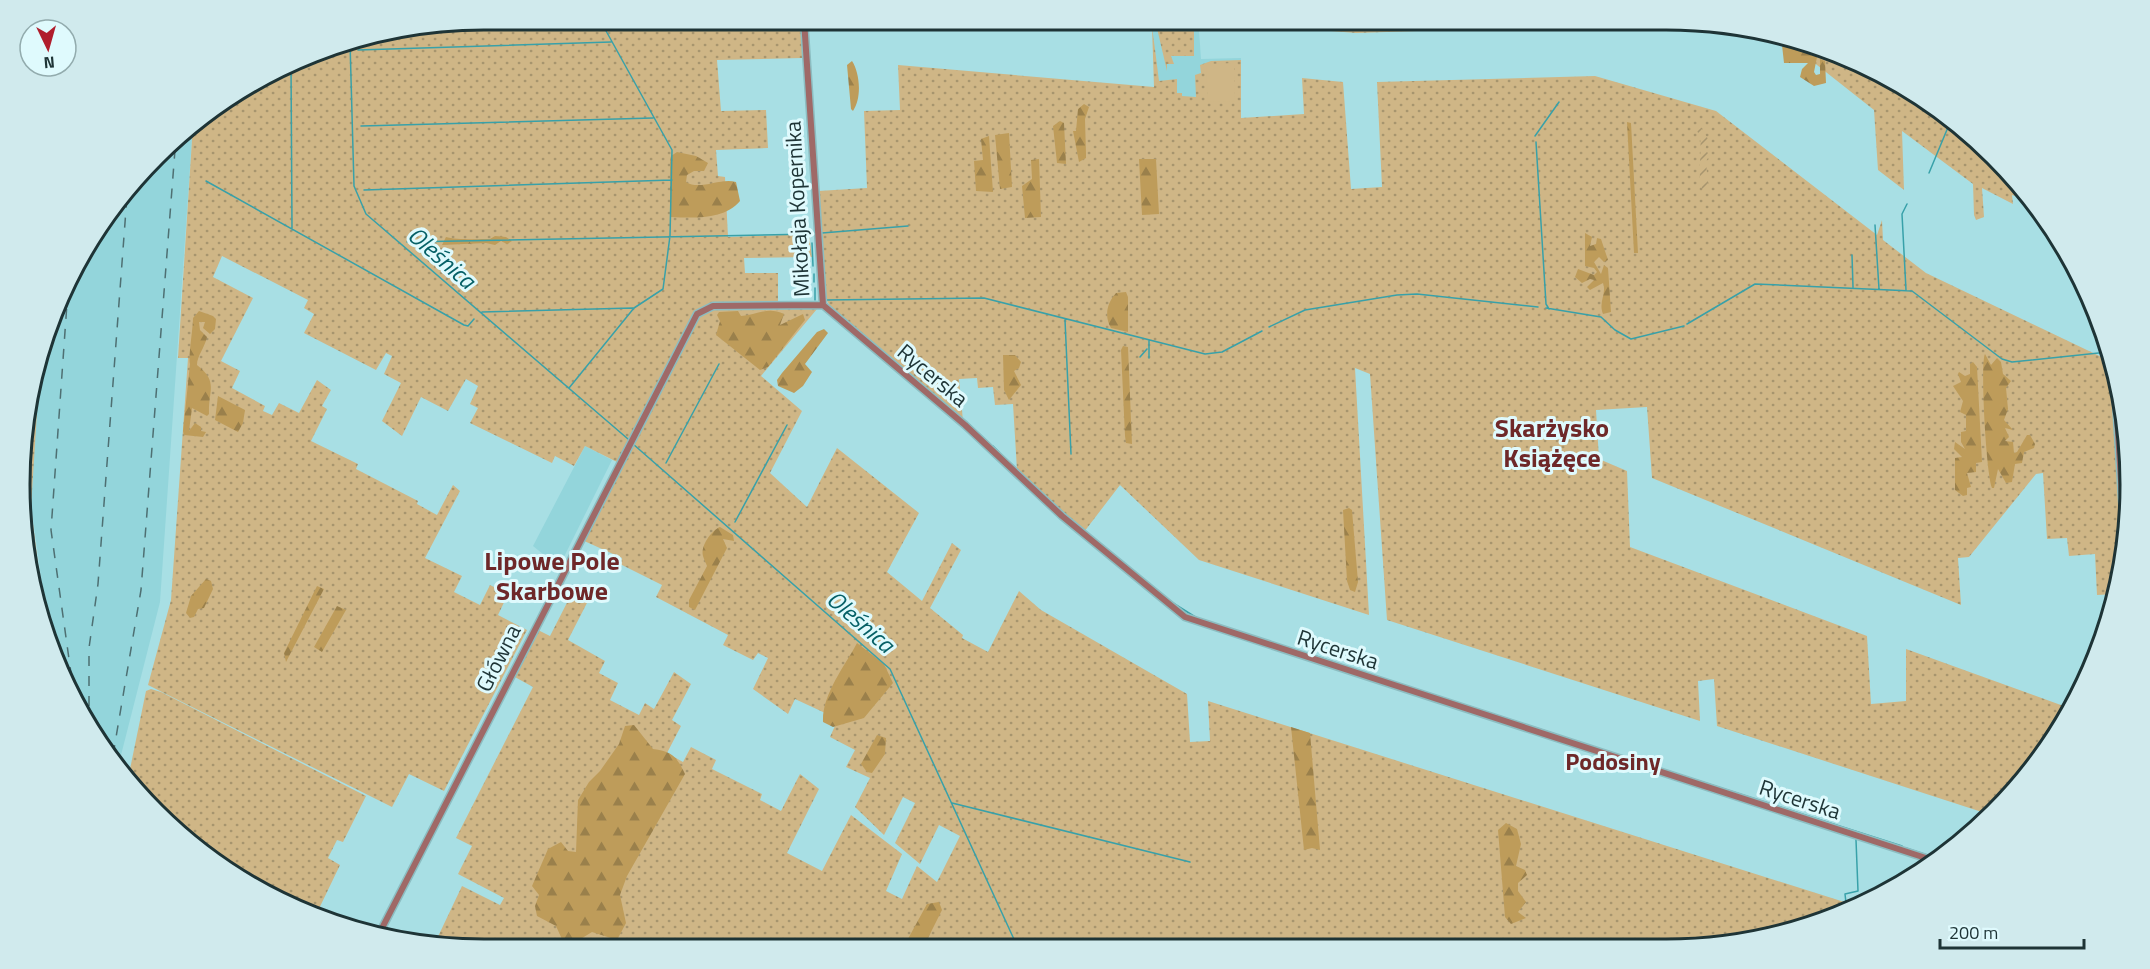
<svg xmlns="http://www.w3.org/2000/svg" width="2150" height="969" viewBox="0 0 2150 969" font-family="'Titillium Web',sans-serif">
<style>
.built{fill:#93d5db}
.grass{fill:url(#grass-dots)}
.forest{fill:url(#forest-firs)}
.garden{fill:url(#garden-furrows)}
.pitch{fill:#cfb686}
.lines{fill:none;stroke-linecap:round;stroke-linejoin:round}
.stream{stroke:#38a1a9;stroke-width:1.5}
.minor-casing{stroke:#8cbdc1;stroke-width:9}
.minor{stroke:#9f6967;stroke-width:6}
.rail{stroke:#4e6f72;stroke-width:1.5;stroke-dasharray:10 10;stroke-linecap:butt}
.labels{text-anchor:middle;dominant-baseline:central;stroke-width:6;stroke-linejoin:round;paint-order:stroke}
.street-label{font-size:22px;fill:#1e3436;stroke:#dffafd}
.water-label{font-size:24px;font-style:italic;fill:#056066;stroke:#dffafd}
.neighbourhood-label{font-size:24px;font-weight:bold;fill:#6e2829;stroke:#dffafd}
.quarter-label{font-size:26px;font-weight:bold;fill:#6e2829;stroke:#dffafd}
.rim{fill:none;stroke:#1e3436;stroke-width:3}
</style>
<defs>
<pattern id="grass-dots" width="8" height="8" patternUnits="userSpaceOnUse" patternTransform="scale(1.5)"><rect width="8" height="8" fill="#cfb686"/><path d="M2 2h.1M6 6h.1" fill="none" stroke="#a7956e" stroke-width="1.8" stroke-linecap="round"/></pattern>
<pattern id="forest-firs" width="22" height="20" patternUnits="userSpaceOnUse" patternTransform="scale(1.5)"><rect width="22" height="20" fill="#be9c5a"/><path d="M5 1l3.5 6h-7zM16 11l3.5 6h-7z" fill="#9a804b"/></pattern>
<pattern id="garden-furrows" width="10" height="10" patternUnits="userSpaceOnUse" patternTransform="scale(1.5)"><rect width="10" height="10" fill="#cfb686"/><path d="M-1 1l2-2M0 10L10 0M9 11l2-2" fill="none" stroke="#a7956e"/></pattern>
</defs>
<rect width="100%" height="100%" fill="#a8dfe4"/>
<path class="built" d="M 1152,26 L 1199,30 L 1201,59 L 1241,58 L 1241,118 L 1157,124 Z
M 193,124 L 160,602 L 119,763 L 82,717 L 51,648 L 31,505 L 38,368 L 82,252 L 178,135 Z
M 585,446 L 612,460 L 559,567 L 533,546 Z"/>
<path class="grass" d="M 485,20 L 801,20 L 802,58 L 717,60 L 721,111 L 766,110 L 768,148 L 716,150 L 718,176 L 725,177 L 728,237 L 809,234 L 812,257 L 744,258 L 745,273 L 778,273 L 778,308 L 817,309 L 761,376 L 802,411 L 770,473 L 807,507 L 837,448 L 919,513 L 887,572 L 922,601 L 952,543 L 961,550 L 930,608 L 963,635 L 962,638 L 988,652 L 1019,591 L 1041,610 L 1187,694 L 1190,742 L 1210,741 L 1208,701 L 1857,906 L 1844,914 L 1727,945 L 484,949 L 434,945 L 462,886 L 500,905 L 504,898 L 458,874 L 472,846 L 456,838 L 533,687 L 513,676 L 536,629 L 550,636 L 574,589 L 588,601 L 568,640 L 605,661 L 599,673 L 618,683 L 610,700 L 639,715 L 645,703 L 654,709 L 674,672 L 691,684 L 672,720 L 681,726 L 667,753 L 683,762 L 691,747 L 716,760 L 712,769 L 762,794 L 760,800 L 781,811 L 800,774 L 819,789 L 787,853 L 822,871 L 851,815 L 902,854 L 886,891 L 902,899 L 917,866 L 937,882 L 960,836 L 939,825 L 920,864 L 895,843 L 915,803 L 903,797 L 884,835 L 855,807 L 870,778 L 846,767 L 855,750 L 830,737 L 838,719 L 795,699 L 788,714 L 753,689 L 768,658 L 758,653 L 753,660 L 723,645 L 728,635 L 656,597 L 662,585 L 620,564 L 622,558 L 582,540 L 621,464 L 585,446 L 574,466 L 555,456 L 552,463 L 470,423 L 478,408 L 470,404 L 478,386 L 466,379 L 448,411 L 421,397 L 402,436 L 382,421 L 401,383 L 384,374 L 392,356 L 386,353 L 376,370 L 304,333 L 314,314 L 304,308 L 308,300 L 222,256 L 213,277 L 253,298 L 221,361 L 240,371 L 232,388 L 265,406 L 263,411 L 272,415 L 279,403 L 299,413 L 317,380 L 331,390 L 322,406 L 327,409 L 311,441 L 358,464 L 356,469 L 418,501 L 417,504 L 437,515 L 453,485 L 460,491 L 425,558 L 462,576 L 454,592 L 480,605 L 490,585 L 508,594 L 498,615 L 527,630 L 444,791 L 409,774 L 392,807 L 148,685 L 171,600 L 188,358 L 178,358 L 193,124 L 252,82 L 335,44 Z
M 1416,20 L 1417,31 L 1356,33 L 1306,29 L 1306,23 L 1310,26 L 1401,26 L 1412,25 Z
M 1156,24 L 1194,27 L 1194,56 L 1171,56 L 1174,64 L 1167,64 L 1167,71 Z
M 1152,26 L 1159,81 L 1177,79 L 1177,93 L 1182,93 L 1182,96 L 1196,97 L 1195,75 L 1201,73 L 1200,65 L 1211,61 L 1241,60 L 1241,118 L 1304,114 L 1302,78 L 1343,82 L 1351,189 L 1382,187 L 1377,82 L 1595,76 L 1716,111 L 1877,235 L 1882,220 L 1883,240 L 1926,273 L 2112,362 L 2124,547 L 2122,575 L 2116,594 L 2097,595 L 2095,554 L 2069,556 L 2067,538 L 2047,539 L 2043,473 L 2036,474 L 1969,557 L 1958,558 L 1961,605 L 1652,478 L 1647,407 L 1596,410 L 1599,459 L 1627,471 L 1630,547 L 1867,636 L 1871,704 L 1906,701 L 1906,649 L 2069,708 L 2035,767 L 1988,814 L 1717,726 L 1714,679 L 1698,681 L 1700,721 L 1387,620 L 1370,374 L 1355,368 L 1369,615 L 1199,560 L 1120,485 L 1084,532 L 1017,470 L 1013,404 L 995,405 L 993,387 L 978,388 L 977,378 L 959,379 L 963,421 L 833,312 L 825,297 L 818,191 L 867,188 L 864,111 L 900,110 L 898,65 L 1154,87 Z
M 1779,35 L 1843,55 L 1924,98 L 1994,155 L 2031,201 L 2012,195 L 2013,204 L 1982,188 L 1984,217 L 1976,220 L 1974,215 L 1973,184 L 1902,131 L 1904,190 L 1878,170 L 1874,110 Z
M 40,364 L 31,508 L 45,620 L 24,546 L 28,409 Z
M 151,689 L 161,692 L 366,796 L 343,842 L 337,840 L 328,858 L 340,865 L 315,917 L 307,914 L 178,834 L 129,774 L 146,691 Z"/>
<path class="forest" d="M 1781,36 L 1812,45 L 1817,57 L 1814,72 L 1816,75 L 1820,74 L 1820,59 L 1825,61 L 1826,83 L 1814,86 L 1800,77 L 1802,69 L 1808,63 L 1784,63 Z
M 852,61 C 860,73 862,98 853,111 L 851,109 L 847,65 Z
M 1084,104 L 1089,107 L 1085,119 L 1086,154 L 1086,158 L 1079,162 L 1073,131 L 1076,131 L 1078,109 Z
M 1060,121 L 1064,123 L 1066,164 L 1057,163 L 1053,126 Z
M 1627,122 L 1631,123 L 1638,253 L 1634,253 Z
M 1009,133 L 1012,187 L 1000,189 L 995,135 Z
M 989,136 L 993,192 L 976,191 L 974,161 L 983,160 L 981,139 Z
M 677,152 L 696,156 L 708,163 L 704,171 L 694,171 L 687,175 L 686,182 C 700,191 721,177 736,182 L 740,201 C 724,220 694,218 670,217 L 670,162 L 671,156 Z
M 1039,159 L 1041,217 L 1025,218 L 1022,186 L 1032,179 L 1031,160 Z
M 1139,159 L 1156,159 L 1159,214 L 1142,215 Z
M 1585,233 L 1592,237 L 1590,246 L 1596,244 L 1597,238 L 1601,239 L 1608,260 L 1604,262 L 1599,257 L 1594,262 L 1601,274 L 1604,265 L 1608,268 L 1611,312 L 1603,314 C 1598,302 1607,294 1603,283 L 1590,290 L 1587,287 L 1594,280 L 1590,279 L 1582,283 L 1575,277 L 1578,269 L 1594,275 L 1597,272 L 1594,268 L 1585,266 Z
M 495,236 L 506,237 L 512,241 L 507,244 L 501,241 L 495,245 L 486,243 L 442,245 L 446,237 C 454,240 479,239 490,239 Z
M 1126,292 L 1128,297 L 1128,332 L 1111,328 C 1104,316 1107,303 1116,293 Z
M 199,311 L 213,316 L 216,319 L 215,329 L 210,334 L 203,328 L 205,322 L 199,322 L 200,330 L 207,337 C 205,347 197,356 197,365 C 219,382 208,390 209,414 L 207,416 L 192,408 L 189,431 L 195,423 L 201,427 L 201,431 L 206,432 L 203,437 L 184,435 L 183,431 L 190,364 C 188,357 193,329 193,318 Z
M 738,311 L 741,316 C 756,315 768,306 784,314 L 780,325 L 803,314 L 805,320 L 768,367 L 760,370 L 716,335 L 720,321 L 717,315 L 719,312 Z
M 824,329 L 828,333 L 805,364 L 812,372 L 803,386 L 794,393 L 778,386 L 777,380 L 782,373 L 817,332 Z
M 1123,346 L 1128,347 L 1132,444 L 1126,443 L 1125,436 L 1121,350 Z
M 1985,354 L 1991,365 L 1997,358 L 2001,362 L 2003,374 L 2011,381 L 2006,388 L 2008,409 L 2004,420 L 2013,430 L 2005,428 L 2009,437 L 2005,441 L 2013,442 L 2014,453 L 2017,452 L 2027,435 L 2030,435 L 2035,444 L 2034,448 L 2024,452 L 2022,463 L 2015,464 L 2012,482 L 2006,483 L 1998,469 L 1994,488 L 1992,488 C 1986,474 1980,362 1985,354 Z
M 1003,355 L 1015,355 L 1021,362 L 1019,368 L 1014,371 L 1021,385 L 1009,400 L 1004,390 Z
M 1973,362 L 1977,367 L 1982,462 L 1976,463 L 1976,472 L 1967,473 L 1971,487 L 1967,488 L 1967,495 L 1963,496 L 1955,490 L 1955,458 L 1962,457 L 1954,449 L 1955,442 L 1965,449 L 1961,442 L 1961,432 L 1966,431 L 1966,415 L 1960,412 L 1963,401 L 1953,386 L 1961,382 L 1958,374 L 1959,372 L 1965,376 L 1970,374 L 1970,364 Z
M 218,396 L 245,410 L 243,423 L 238,432 L 215,420 Z
M 1349,508 L 1352,510 L 1358,582 L 1355,592 L 1350,590 L 1347,581 L 1343,510 Z
M 720,527 L 733,535 L 734,541 L 723,539 L 727,548 L 695,610 L 689,607 L 689,600 L 707,566 C 706,563 704,560 703,556 C 700,546 712,530 720,527 Z
M 206,579 L 211,581 L 213,589 L 204,608 L 198,609 L 194,617 L 190,618 L 186,613 L 191,596 Z
M 317,586 L 324,589 L 286,662 L 284,653 Z
M 337,606 L 346,610 L 322,652 L 314,647 Z
M 857,643 L 884,664 L 893,683 L 864,718 L 833,727 L 823,722 C 822,694 845,666 857,643 Z
M 634,725 L 653,749 C 672,751 677,757 685,774 L 627,876 L 620,895 L 626,923 L 617,940 L 592,932 L 566,948 L 556,926 L 537,916 L 535,906 L 539,895 L 532,886 L 548,849 L 561,842 L 568,851 L 576,852 L 578,800 L 589,782 L 600,771 L 619,744 L 625,726 Z
M 1291,727 L 1310,733 L 1320,850 L 1312,848 L 1304,850 Z
M 877,735 L 886,738 L 885,754 L 872,773 L 867,772 L 861,764 Z
M 1506,823 L 1517,829 L 1521,844 L 1516,866 L 1525,870 L 1527,875 L 1518,883 L 1518,891 L 1526,902 L 1518,912 L 1526,918 L 1511,924 L 1505,917 L 1498,830 Z
M 939,902 L 942,910 L 923,948 L 903,948 L 927,904 Z"/>
<path class="garden" d="M 1698,123 L 1708,139 L 1705,150 L 1710,155 L 1706,161 L 1708,186 L 1704,192 C 1695,180 1704,145 1699,135 C 1698,132 1696,129 1694,127 Z"/>
<path class="pitch" d="M 1234,63 L 1235,101 L 1208,102 L 1206,64 Z"/>
<g class="lines">
<path class="stream" d="M 350,42 L 354,186 L 366,214 L 628,439
M 358,50 L 611,42
M 291,64 L 292,230
M 361,126 L 653,118
M 1535,136 L 1559,102
M 1536,142 L 1546,304 L 1549,309
M 1929,173 L 1951,120
M 206,181 L 464,325 L 468,326 L 474,319
M 364,190 L 672,180
M 1875,225 L 1879,289
M 822,233 L 908,226
M 407,242 L 813,234
M 812,243 L 813,266
M 1852,255 L 1853,287
M 814,274 L 814,282
M 1906,290 L 1902,214 L 1907,204
M 815,300 L 815,288
M 826,300 L 984,298 L 1205,354 L 1222,352 L 1262,331
M 1546,308 L 1601,317 L 1615,330 L 1631,339 L 1684,326
M 482,312 L 633,308
M 1065,320 L 1071,454
M 1687,324 L 1755,284 L 1912,291 L 2002,359 L 2012,362 L 2108,352
M 1269,327 L 1305,310 L 1397,295 L 1417,294 L 1538,307
M 1140,357 L 1147,349
M 1149,358 L 1149,341
M 918,382 L 964,420
M 569,388 L 634,308 L 663,289 L 670,236 L 672,150 L 600,20
M 970,425 L 974,429
M 977,432 L 989,443
M 633,444 L 890,669 L 1018,948
M 993,446 L 999,452
M 1006,459 L 1032,484
M 666,463 L 719,364
M 24,518 L 35,595
M 735,522 L 787,425
M 1173,603 L 1197,618
M 1313,655 L 1357,670
M 1468,706 L 1555,734
M 1643,763 L 1902,846
M 952,803 L 1190,862
M 1906,848 L 1939,859
M 1847,912 L 1845,894 L 1858,891 L 1856,840"/>
<g class="minor-casing">
<path id="minor" d="M 804,20 L 823,305
M 823,305 L 965,425 L 1062,516 L 1185,617 L 1935,861
M 2114,368 L 2125,545
M 378,936 L 697,314 L 713,306 L 823,305"/>
</g>
<use href="#minor" class="minor"/>
<path class="rail" d="M 68,289 L 51,530 L 75,702
M 89,726 L 89,648 L 98,584 L 127,196
M 113,755 L 141,590 L 176,137"/>
</g>
<g class="labels">
<g class="street-label">
<text transform="translate(797 209) rotate(-93)">Mikołaja Kopernika</text>
<text transform="translate(933 375) rotate(40)">Rycerska</text>
<text transform="translate(1338 649) rotate(18)">Rycerska</text>
<text transform="translate(498 658) rotate(-63)">Główna</text>
<text transform="translate(1800 799) rotate(18)">Rycerska</text>
</g>
<g class="water-label">
<text transform="translate(442 257) rotate(41)">Oleśnica</text>
<text transform="translate(861 621) rotate(41)">Oleśnica</text>
</g>
<g class="neighbourhood-label">
<text x="1613" y="761">Podosiny</text>
</g>
<g class="quarter-label">
<text x="1552" y="427">Skarżysko<tspan x="1552" dy="30">Książęce</tspan></text>
<text x="552" y="560">Lipowe Pole<tspan x="552" dy="30">Skarbowe</tspan></text>
</g>
</g>
<path d="M0 0H2150V969H0ZM484 30H1666A454 454 0 0 1 2120 484V485A454 454 0 0 1 1666 939H484A454 454 0 0 1 30 485V484A454 454 0 0 1 484 30Z" fill="#d0eaed" fill-rule="evenodd"/>
<path class="rim" d="M484 30H1666A454 454 0 0 1 2120 484V485A454 454 0 0 1 1666 939H484A454 454 0 0 1 30 485V484A454 454 0 0 1 484 30Z"/>
<g transform="translate(48 48) rotate(175)"><circle r="28" fill="#dffafd" stroke="#92abad" stroke-width="1.5"/>
<path d="M0-4.5L10 22L0 15L-10 22Z" fill="#b01d2c"/>
<text y="-9" font-size="16" font-weight="bold" text-anchor="middle" fill="#1e3436">N</text>
</g>
<path d="M1940 939v9h144v-9" fill="none" stroke="#1e3436" stroke-width="3"/>
<text x="1949" y="939" font-size="18" fill="#1e3436" stroke="#dffafd" stroke-width="4.5" paint-order="stroke">200 m</text>
</svg>
